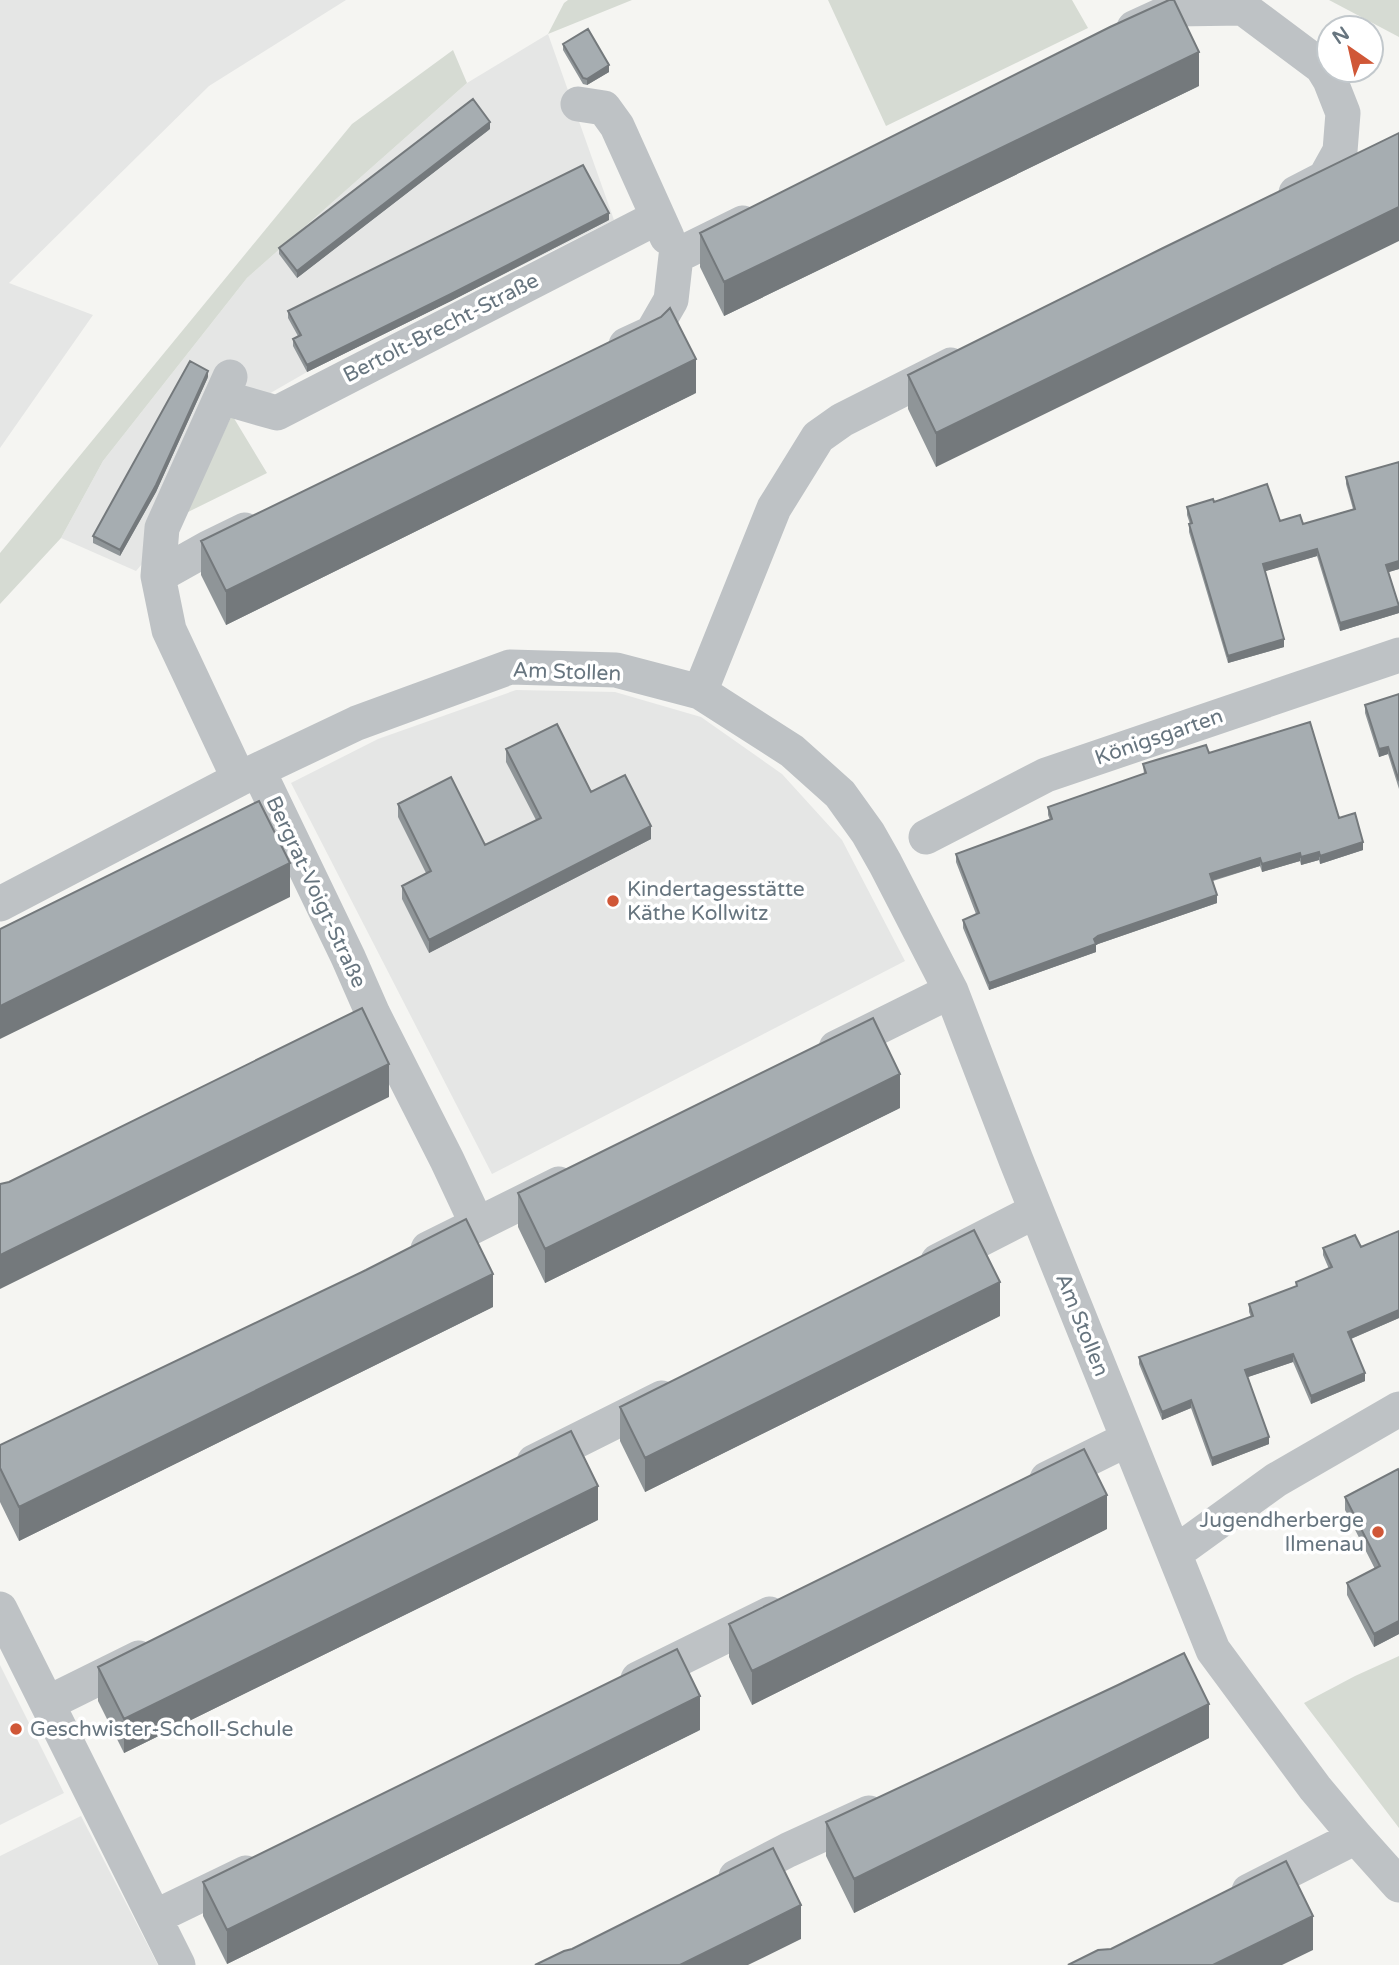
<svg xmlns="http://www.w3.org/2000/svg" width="1399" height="1965" viewBox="0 0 1399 1965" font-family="'Varela Round',sans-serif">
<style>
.built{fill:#e5e6e5}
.green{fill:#d6dbd3}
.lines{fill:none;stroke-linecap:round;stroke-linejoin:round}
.minor{stroke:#bec2c5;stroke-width:35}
.wall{fill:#8f9598}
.shaded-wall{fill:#74797c}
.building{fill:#a6adb1;stroke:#74797c;stroke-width:2}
.poi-dot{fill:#d05737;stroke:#fff;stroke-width:2.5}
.labels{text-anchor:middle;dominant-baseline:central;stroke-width:7;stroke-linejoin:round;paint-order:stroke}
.street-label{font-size:21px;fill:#67757f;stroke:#fff}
.poi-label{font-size:21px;fill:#67757f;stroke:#fff;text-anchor:start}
</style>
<rect width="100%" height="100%" fill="#f5f5f2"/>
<path class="built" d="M 0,0 L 346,0 L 209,86 L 9,283 L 93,315 L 0,448 Z
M 548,34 L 614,220 L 307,372 L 232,415 L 186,513 L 136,571 L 61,538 L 103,461 L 247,278 L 467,83 Z
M 516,690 L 615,692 L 701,717 L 782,774 L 842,840 L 905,961 L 492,1174 L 291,783 L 378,739 Z
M 0,1665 L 64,1793 L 0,1825 Z
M 81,1816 L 158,1965 L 0,1965 L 0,1856 Z"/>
<path class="green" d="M 568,0 L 632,0 L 548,34 L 564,3 Z
M 828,0 L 1072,0 L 1088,28 L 886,126 Z
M 1329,0 L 1399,0 L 1399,37 Z
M 453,50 L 467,83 L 247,278 L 103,461 L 61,538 L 0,604 L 0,553 L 352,124 Z
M 232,415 L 267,473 L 186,513 Z
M 1399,1656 L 1399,1828 L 1304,1703 L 1355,1676 Z"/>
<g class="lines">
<path class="minor" d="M 1134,28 L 1175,9 L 1243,8 L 1322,67 L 1330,80 L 1343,113 L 1340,151 L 1325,178 L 1296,193
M 578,104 L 604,108 L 617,126 L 667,237
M 626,345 L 652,333 L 671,300 L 676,256 L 743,223
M 230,377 L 162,528 L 158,576 L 169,630 L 239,779
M 221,397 L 277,413 L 658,217
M 158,576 L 208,548 L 245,530
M 700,692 L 774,508 L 818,437 L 842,420 L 951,365
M 258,770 L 348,957 L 373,1014 L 447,1160 L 477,1224
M 926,837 L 1046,775 L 1399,655
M 0,904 L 239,779 L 357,723 L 510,667 L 616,670 L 700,692 L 792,751 L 840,794 L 868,833 L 885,863 L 951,991 L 1016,1160 L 1213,1650 L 1315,1788 L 1356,1837 L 1399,1885
M 836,1048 L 951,991
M 428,1249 L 559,1184
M 938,1261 L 1036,1211
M 534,1462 L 662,1398
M 1047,1479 L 1128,1439
M 1175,1553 L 1276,1480 L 1399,1409
M 0,1609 L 178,1965
M 638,1679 L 770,1614
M 48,1703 L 139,1658
M 736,1877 L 788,1850 L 869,1813
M 1249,1891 L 1356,1837
M 155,1917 L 246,1873"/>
</g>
<path class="wall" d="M 563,44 L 609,72 L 587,85 L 583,84 L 563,50 Z
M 1199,86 L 724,316 L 700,267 L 700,233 Z
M 490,129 L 297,278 L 279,254 L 279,248 Z
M 609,220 L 451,301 L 307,372 L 293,346 L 293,339 L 298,336 L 288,318 L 288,311 Z
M 1159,250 L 936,467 L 908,409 L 908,375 Z
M 208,377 L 156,492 L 120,556 L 93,543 L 93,536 Z
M 696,393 L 226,625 L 201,575 L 201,541 Z
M 1399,462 L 1399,569 L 1388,572 L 1399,613 L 1340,631 L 1317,556 L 1265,571 L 1284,647 L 1228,663 L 1189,532 L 1189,524 L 1190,524 L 1187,515 L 1187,507 L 1214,502 L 1280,521 L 1303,524 L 1353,509 L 1346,484 L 1346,477 Z
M 1399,694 L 1399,789 L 1388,754 L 1379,757 L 1365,713 L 1365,705 Z
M 506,749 L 591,792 L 651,839 L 429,953 L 402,899 L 402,886 L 426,873 L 398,817 L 398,804 L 485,845 L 536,820 L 506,762 Z
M 1209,753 L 1339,818 L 1363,850 L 1320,864 L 1319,860 L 1301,865 L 1300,861 L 1262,872 L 1260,866 L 1213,881 L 1217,903 L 1098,944 L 1096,945 L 1096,952 L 989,990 L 963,928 L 963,920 L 976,914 L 956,862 L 956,854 L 1050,820 L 1048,815 L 1048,807 L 1144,774 L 1143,764 Z
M 900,1108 L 545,1283 L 518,1227 L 518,1193 Z
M 1399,1231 L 1399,1318 L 1351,1339 L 1365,1381 L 1311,1404 L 1293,1362 L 1248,1377 L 1269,1444 L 1212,1466 L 1191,1408 L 1162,1420 L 1139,1364 L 1139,1357 L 1251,1317 L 1249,1312 L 1249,1304 L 1296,1287 L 1296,1282 L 1329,1269 L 1323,1255 L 1323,1248 L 1361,1247 Z
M 493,1307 L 19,1541 L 0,1502 L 0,1445 Z
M 1000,1316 L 645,1492 L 620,1441 L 620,1407 Z
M 1399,1471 L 1399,1634 L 1374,1647 L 1347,1595 L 1347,1583 L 1375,1569 L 1345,1510 L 1345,1497 Z
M 598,1520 L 124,1753 L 98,1701 L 98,1667 Z
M 1107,1529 L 752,1705 L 729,1657 L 729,1624 Z
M 1118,1685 L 1209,1738 L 854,1913 L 826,1856 L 826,1822 Z
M 700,1730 L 227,1964 L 203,1916 L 203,1882 Z"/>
<path class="shaded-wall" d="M 1199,52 L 1199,86 L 724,316 L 724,282 Z
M 609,65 L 609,72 L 587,85 L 587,79 Z
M 490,122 L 490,129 L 297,278 L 297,271 Z
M 1399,207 L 1399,241 L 936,467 L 936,433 Z
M 609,213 L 609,220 L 451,301 L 307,372 L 307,365 Z
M 696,359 L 696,393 L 226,625 L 226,591 Z
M 208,371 L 208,377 L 156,492 L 120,556 L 120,550 Z
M 1317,549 L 1317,556 L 1263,572 L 1263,564 Z
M 1399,561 L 1399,569 L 1386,573 L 1386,565 Z
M 1399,606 L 1399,613 L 1340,631 L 1340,623 Z
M 1284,639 L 1284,647 L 1228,663 L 1228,656 Z
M 1388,747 L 1388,754 L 1379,757 L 1379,749 Z
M 651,826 L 651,839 L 429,953 L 429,940 Z
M 1363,842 L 1363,850 L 1320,864 L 1320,856 Z
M 1319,852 L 1319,860 L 1301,865 L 1301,857 Z
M 1300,853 L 1300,861 L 1262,872 L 1262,864 Z
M 1260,858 L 1260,866 L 1210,881 L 1210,874 Z
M 290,863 L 290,897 L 0,1039 L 0,1006 Z
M 1217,895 L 1217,903 L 1098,944 L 1096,945 L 1096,952 L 989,990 L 989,983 L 1098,936 Z
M 389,1064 L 389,1097 L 0,1289 L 0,1255 Z
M 900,1074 L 900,1108 L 545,1283 L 545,1249 Z
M 493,1274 L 493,1307 L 19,1541 L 19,1507 Z
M 1000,1282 L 1000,1316 L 645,1492 L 645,1458 Z
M 1399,1310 L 1399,1318 L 1348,1340 L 1348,1332 Z
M 1293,1354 L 1293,1362 L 1245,1378 L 1245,1370 Z
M 1365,1373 L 1365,1381 L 1311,1404 L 1311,1396 Z
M 1191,1400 L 1191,1408 L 1162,1420 L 1162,1412 Z
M 1269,1437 L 1269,1444 L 1212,1466 L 1212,1458 Z
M 598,1486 L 598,1520 L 124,1753 L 124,1719 Z
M 1107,1495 L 1107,1529 L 752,1705 L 752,1671 Z
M 1399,1621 L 1399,1634 L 1374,1647 L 1374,1634 Z
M 700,1696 L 700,1730 L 227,1964 L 227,1930 Z
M 1209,1704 L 1209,1738 L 854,1913 L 854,1879 Z
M 801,1905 L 801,1939 L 748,1965 L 680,1965 Z
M 1313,1916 L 1313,1950 L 1282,1965 L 1213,1965 Z"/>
<path class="building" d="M 1169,0 L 1174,0 L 1199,52 L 724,282 L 700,233 L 1110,27 Z
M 588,29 L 609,65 L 587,79 L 583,78 L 563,44 Z
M 473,99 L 490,122 L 297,271 L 279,248 Z
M 1399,133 L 1399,207 L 936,433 L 908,375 L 1159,250 Z
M 583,165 L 609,213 L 451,294 L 307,365 L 293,339 L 301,335 L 288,311 Z
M 670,308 L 696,359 L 226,591 L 201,541 L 661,317 Z
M 190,361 L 208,371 L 156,485 L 120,550 L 93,536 Z
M 1399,462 L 1399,561 L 1386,565 L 1399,606 L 1340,623 L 1317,549 L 1263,564 L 1284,639 L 1228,656 L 1189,524 L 1192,523 L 1187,507 L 1213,499 L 1214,502 L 1267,484 L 1280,521 L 1300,515 L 1303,524 L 1355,509 L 1346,477 Z
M 1399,694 L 1399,781 L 1388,747 L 1379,749 L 1365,705 Z
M 1310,722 L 1339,818 L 1355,813 L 1363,842 L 1320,856 L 1319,852 L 1301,857 L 1300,853 L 1262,864 L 1260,858 L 1210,874 L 1217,895 L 1098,936 L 1094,939 L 1096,944 L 989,983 L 963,920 L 979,913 L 956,854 L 1052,819 L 1048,807 L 1146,773 L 1143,764 L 1206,745 L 1209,753 Z
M 557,724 L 591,792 L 625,775 L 651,826 L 429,940 L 402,886 L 431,871 L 398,804 L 451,777 L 485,845 L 541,818 L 506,749 Z
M 259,801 L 290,863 L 0,1006 L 0,929 Z
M 362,1008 L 389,1064 L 0,1255 L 0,1184 L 9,1182 Z
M 873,1018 L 900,1074 L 545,1249 L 518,1193 Z
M 466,1219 L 493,1274 L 19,1507 L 0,1468 L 0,1445 L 366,1270 Z
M 974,1230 L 1000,1282 L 645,1458 L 620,1407 Z
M 1399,1231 L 1399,1310 L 1348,1332 L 1365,1373 L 1311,1396 L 1293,1354 L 1245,1370 L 1269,1437 L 1212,1458 L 1191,1400 L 1162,1412 L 1139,1357 L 1253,1316 L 1249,1304 L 1297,1286 L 1296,1282 L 1332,1267 L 1323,1248 L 1355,1235 L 1361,1247 Z
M 571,1431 L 598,1486 L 124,1719 L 98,1667 Z
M 1084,1449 L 1107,1495 L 752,1671 L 729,1624 Z
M 1398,1469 L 1399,1471 L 1399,1621 L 1374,1634 L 1347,1583 L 1380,1566 L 1345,1497 Z
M 677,1649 L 700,1696 L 227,1930 L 203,1882 Z
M 1184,1653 L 1209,1704 L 854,1879 L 826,1822 L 1118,1685 Z
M 773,1848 L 801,1905 L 680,1965 L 535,1965 L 564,1951 L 572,1949 Z
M 1286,1861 L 1313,1916 L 1213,1965 L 1068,1965 L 1098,1950 L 1111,1949 Z"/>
<g class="poi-dot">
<circle cx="613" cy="901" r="7"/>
<circle cx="1378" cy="1532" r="7"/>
<circle cx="16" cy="1729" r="7"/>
</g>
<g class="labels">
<g class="street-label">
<text transform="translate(441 328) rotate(-27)">Bertolt-Brecht-Straße</text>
<text transform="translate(567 672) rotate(2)">Am Stollen</text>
<text transform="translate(1159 737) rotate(-19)">Königsgarten</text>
<text transform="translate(316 892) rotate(65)">Bergrat-Voigt-Straße</text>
<text transform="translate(1082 1325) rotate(68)">Am Stollen</text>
</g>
<g class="poi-label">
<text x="627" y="889">Kindertagesstätte<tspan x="627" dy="24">Käthe Kollwitz</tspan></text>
<text x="1364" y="1520" text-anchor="end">Jugendherberge<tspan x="1364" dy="24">Ilmenau</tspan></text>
<text x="30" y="1729">Geschwister-Scholl-Schule</text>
</g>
</g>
<g transform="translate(1350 49) rotate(326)"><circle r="33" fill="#ffffff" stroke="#c2c8cc" stroke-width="2"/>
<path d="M0-5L12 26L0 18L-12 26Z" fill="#d05737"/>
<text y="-10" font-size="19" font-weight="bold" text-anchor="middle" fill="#67757f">N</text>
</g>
</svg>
